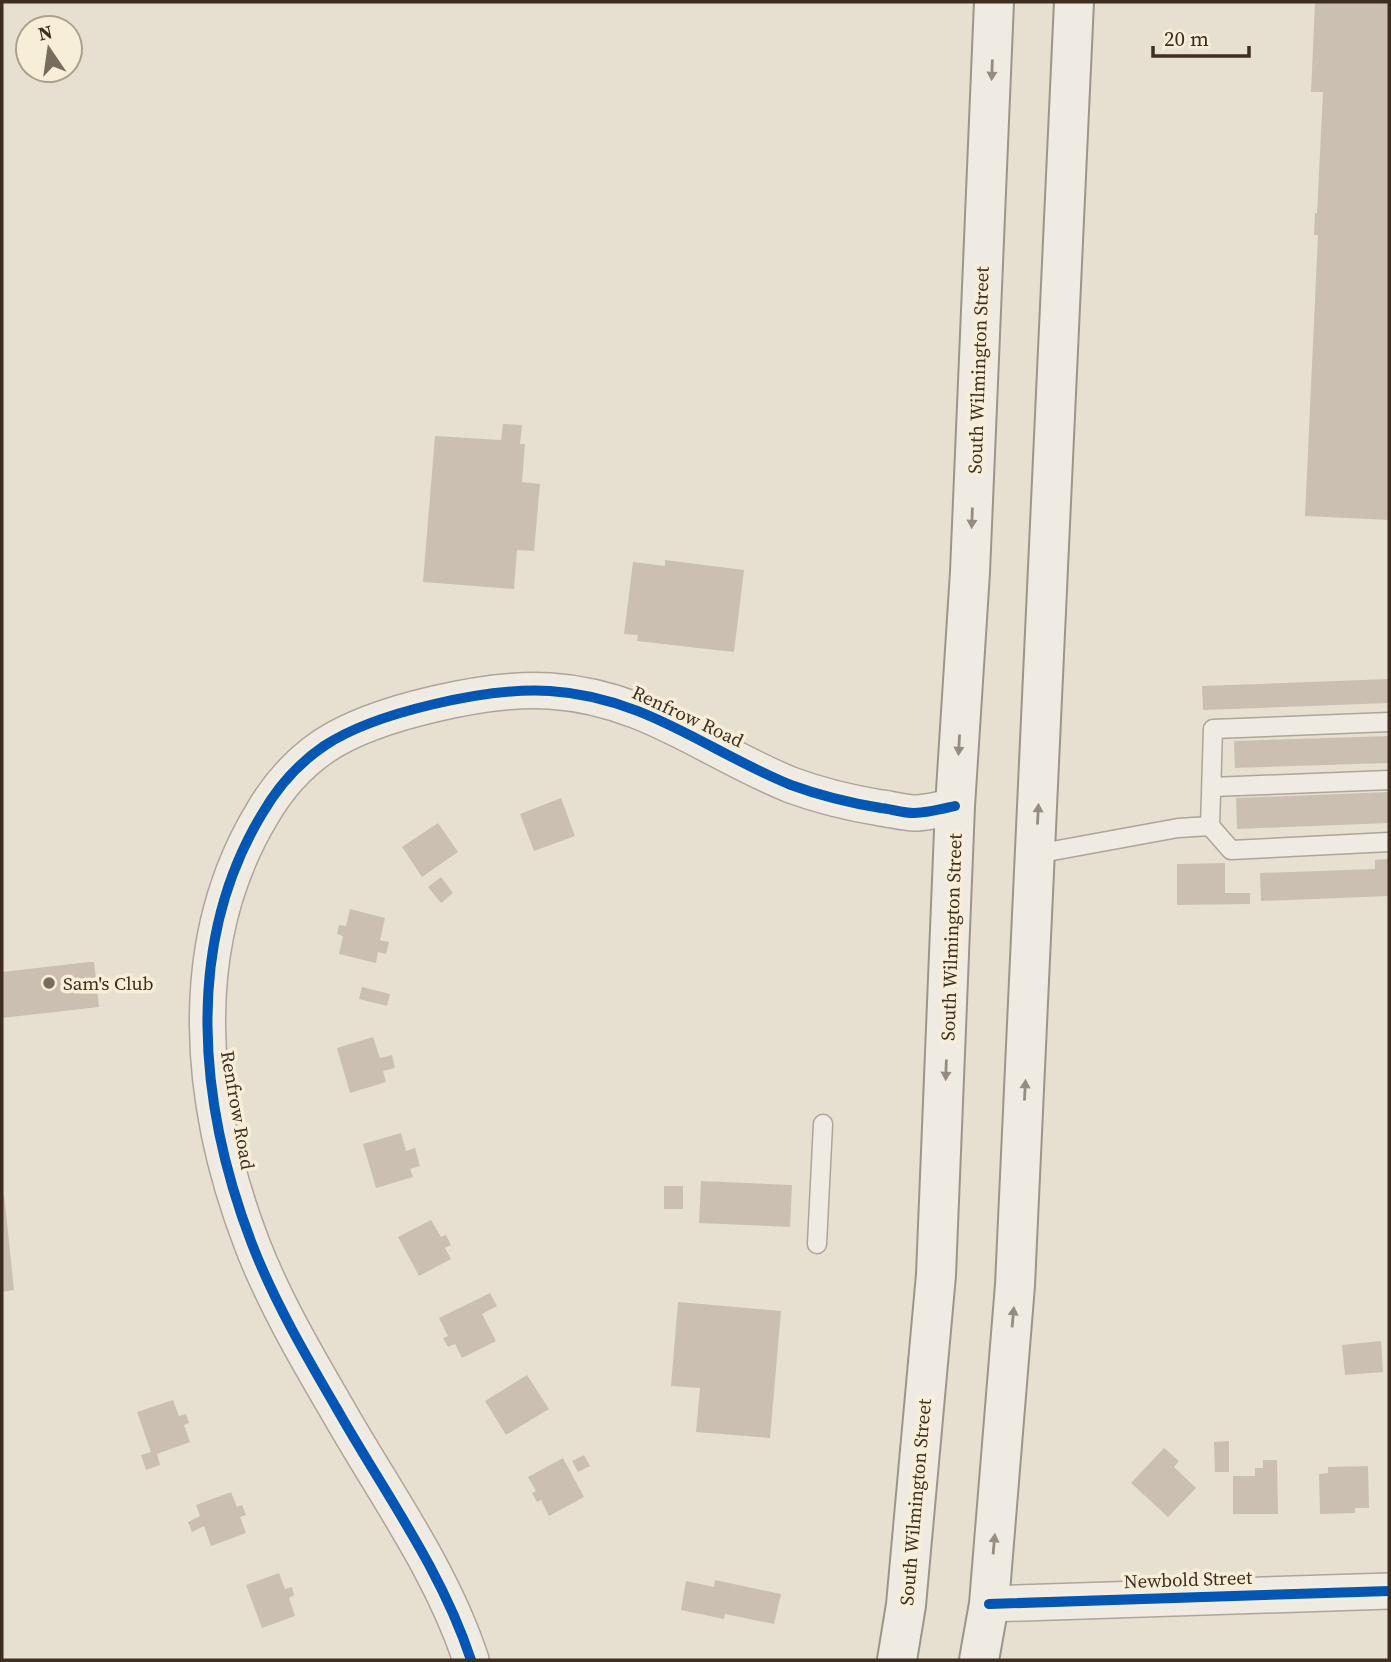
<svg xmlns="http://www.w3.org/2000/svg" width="1391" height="1662" viewBox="0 0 1391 1662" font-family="'Source Serif 4',serif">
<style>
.building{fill:#cbbfb2}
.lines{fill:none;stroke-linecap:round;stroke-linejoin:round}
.service-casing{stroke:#ada599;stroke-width:21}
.minor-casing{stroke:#ada599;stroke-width:38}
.secondary-casing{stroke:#9c958a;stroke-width:42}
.service{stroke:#efebe3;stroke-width:18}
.minor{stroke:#efebe3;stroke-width:35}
.secondary{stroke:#efebe3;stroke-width:38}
.cycleway-casing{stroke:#f7eed8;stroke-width:15}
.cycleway{stroke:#0057b8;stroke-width:10}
.oneway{fill:#968c82}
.poi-dot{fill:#786c5e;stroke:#f7eed8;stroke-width:2.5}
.labels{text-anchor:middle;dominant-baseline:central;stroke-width:7;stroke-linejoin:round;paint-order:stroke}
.street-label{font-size:19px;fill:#3d2e20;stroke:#f7eed8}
.poi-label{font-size:19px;fill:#3d2e20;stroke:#f7eed8;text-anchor:start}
</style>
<rect width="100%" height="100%" fill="#e7e0d1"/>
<path class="building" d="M 1315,2 L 1389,2 L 1389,520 L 1305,516 L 1318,235 L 1314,235 L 1315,213 L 1317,213 L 1323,92 L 1311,92 Z
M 503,424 L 522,425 L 520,444 L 525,444 L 522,482 L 540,484 L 534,551 L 517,550 L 514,589 L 423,582 L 435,436 L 501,440 Z
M 665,560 L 744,570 L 734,652 L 637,641 L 638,635 L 624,634 L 633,562 L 665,566 Z
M 1389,679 L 1389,703 L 1203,710 L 1202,686 Z
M 1389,736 L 1389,763 L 1235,768 L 1234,741 Z
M 1389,792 L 1389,823 L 1237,829 L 1236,798 Z
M 561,798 L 575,836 L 534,851 L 520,814 Z
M 438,823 L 458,852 L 422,877 L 402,847 Z
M 1389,859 L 1389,896 L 1261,901 L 1260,873 L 1375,869 L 1375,860 Z
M 1225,863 L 1225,893 L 1250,893 L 1250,904 L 1177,905 L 1177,864 Z
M 441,877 L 453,893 L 441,903 L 428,887 Z
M 350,909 L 385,918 L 380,940 L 389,942 L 386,954 L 378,952 L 376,963 L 339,954 L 343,936 L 337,934 L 339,925 L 346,926 Z
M 89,962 L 94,962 L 99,1007 L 2,1018 L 2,972 Z
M 362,987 L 390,994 L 387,1006 L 359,999 Z
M 373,1037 L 380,1058 L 392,1055 L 395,1068 L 383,1071 L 386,1082 L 350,1093 L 337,1048 Z
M 401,1133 L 406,1151 L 415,1148 L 420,1166 L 410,1169 L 413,1177 L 376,1188 L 363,1144 Z
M 701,1181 L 792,1185 L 790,1227 L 699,1223 Z
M 664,1186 L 683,1186 L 683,1209 L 664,1209 Z
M 4,1194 L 14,1290 L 2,1292 L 2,1195 Z
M 431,1220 L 441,1237 L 446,1235 L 451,1245 L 445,1248 L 451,1259 L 419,1276 L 398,1237 Z
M 490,1293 L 497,1306 L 482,1314 L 496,1341 L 462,1358 L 455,1344 L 448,1347 L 443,1338 L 448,1336 L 439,1318 Z
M 678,1302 L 781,1311 L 770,1438 L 696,1432 L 700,1388 L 671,1386 Z
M 1381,1341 L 1383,1372 L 1345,1375 L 1342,1345 Z
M 527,1375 L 549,1409 L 506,1435 L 485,1401 Z
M 173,1400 L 179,1416 L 186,1414 L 189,1423 L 184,1425 L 190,1442 L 157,1454 L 160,1465 L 146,1470 L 141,1455 L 151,1452 L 137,1412 Z
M 1229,1441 L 1229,1472 L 1215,1472 L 1214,1442 Z
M 1164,1448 L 1179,1461 L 1174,1467 L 1196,1488 L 1168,1517 L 1131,1483 Z
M 584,1455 L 590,1466 L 578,1472 L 572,1461 Z
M 563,1458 L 584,1497 L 549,1516 L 541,1500 L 537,1502 L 532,1493 L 536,1491 L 528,1477 Z
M 1263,1460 L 1277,1460 L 1278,1514 L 1233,1514 L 1233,1476 L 1255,1476 L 1255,1468 L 1263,1468 Z
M 1368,1466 L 1369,1508 L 1355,1508 L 1355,1513 L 1320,1514 L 1319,1474 L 1328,1473 L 1328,1467 Z
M 231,1492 L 237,1507 L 242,1505 L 246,1515 L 240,1517 L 246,1533 L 211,1546 L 204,1526 L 192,1532 L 188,1522 L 200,1516 L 196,1505 Z
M 279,1573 L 285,1589 L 292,1587 L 294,1595 L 289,1598 L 295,1616 L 262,1628 L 246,1585 Z
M 715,1580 L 781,1594 L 774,1624 L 725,1614 L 724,1619 L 681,1610 L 686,1581 L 714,1587 Z"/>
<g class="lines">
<g class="service-casing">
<path id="service" d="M 1212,787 L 1389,780
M 1210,826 L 1231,850 L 1389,842
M 1036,854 L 1178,828 L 1210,826 L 1213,729 L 1389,722
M 817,1244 L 823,1124"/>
</g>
<g class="minor-casing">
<path id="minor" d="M 989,1604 L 1389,1591
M 471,1660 C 441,1569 384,1492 337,1409 C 306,1356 274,1301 252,1244 C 199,1106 183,945 262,814 C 277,788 299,763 324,746 C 375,712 489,687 550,691 C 646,697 707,751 791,785 C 821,796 850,803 881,808 C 891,809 903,813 914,813 C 927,813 942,809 955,806"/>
</g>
<g class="secondary-casing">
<path id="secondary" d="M 897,1660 L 906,1605 L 936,1275 L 955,806 L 970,572 L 994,2
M 979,1660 L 989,1604 L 1015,1285 L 1074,2"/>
</g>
<use href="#service" class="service"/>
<use href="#minor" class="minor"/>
<use href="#secondary" class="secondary"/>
<g class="cycleway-casing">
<path id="cycleway" d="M 989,1604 L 1389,1591
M 471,1660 C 441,1569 384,1492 337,1409 C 306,1356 274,1301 252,1244 C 199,1106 183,945 262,814 C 277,788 299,763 324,746 C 375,712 489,687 550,691 C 646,697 707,751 791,785 C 821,796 850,803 881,808 C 891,809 903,813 914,813 C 927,813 942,809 955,806"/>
</g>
<use href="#cycleway" class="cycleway"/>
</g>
<defs><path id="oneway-solid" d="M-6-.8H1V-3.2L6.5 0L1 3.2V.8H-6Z" transform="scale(1.75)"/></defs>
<g class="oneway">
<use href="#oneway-solid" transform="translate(992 70) rotate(92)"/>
<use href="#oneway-solid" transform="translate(972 518) rotate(92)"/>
<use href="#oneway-solid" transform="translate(959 745) rotate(93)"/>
<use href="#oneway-solid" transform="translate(1038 814) rotate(-87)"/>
<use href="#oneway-solid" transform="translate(946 1070) rotate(92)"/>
<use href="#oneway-solid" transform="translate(1025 1090) rotate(-87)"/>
<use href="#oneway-solid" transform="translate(1013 1317) rotate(-85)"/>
<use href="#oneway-solid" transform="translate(994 1544) rotate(-85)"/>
</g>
<circle class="poi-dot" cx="49" cy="983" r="7"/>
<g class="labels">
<g class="street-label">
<text transform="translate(978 370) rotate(-88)">South Wilmington Street</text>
<text transform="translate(688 716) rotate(25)">Renfrow Road</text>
<text transform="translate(951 937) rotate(-88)">South Wilmington Street</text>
<text transform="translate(238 1110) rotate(80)">Renfrow Road</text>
<text transform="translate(915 1502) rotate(-85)">South Wilmington Street</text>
<text transform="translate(1188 1579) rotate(-2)">Newbold Street</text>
</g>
<g class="poi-label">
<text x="63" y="983">Sam's Club</text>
</g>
</g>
<rect width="1391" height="1662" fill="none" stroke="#3d2e20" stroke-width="7"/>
<g transform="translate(49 49) rotate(347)"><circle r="33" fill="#f7eed8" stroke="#ada18e" stroke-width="2"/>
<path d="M0-5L12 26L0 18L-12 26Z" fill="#786c5e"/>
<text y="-10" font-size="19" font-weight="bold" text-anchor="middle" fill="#3d2e20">N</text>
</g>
<path d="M1153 46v10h96v-10" fill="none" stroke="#3d2e20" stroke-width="3.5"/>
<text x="1164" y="46" font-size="21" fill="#3d2e20" stroke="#f7eed8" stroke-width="5" paint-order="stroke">20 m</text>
</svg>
